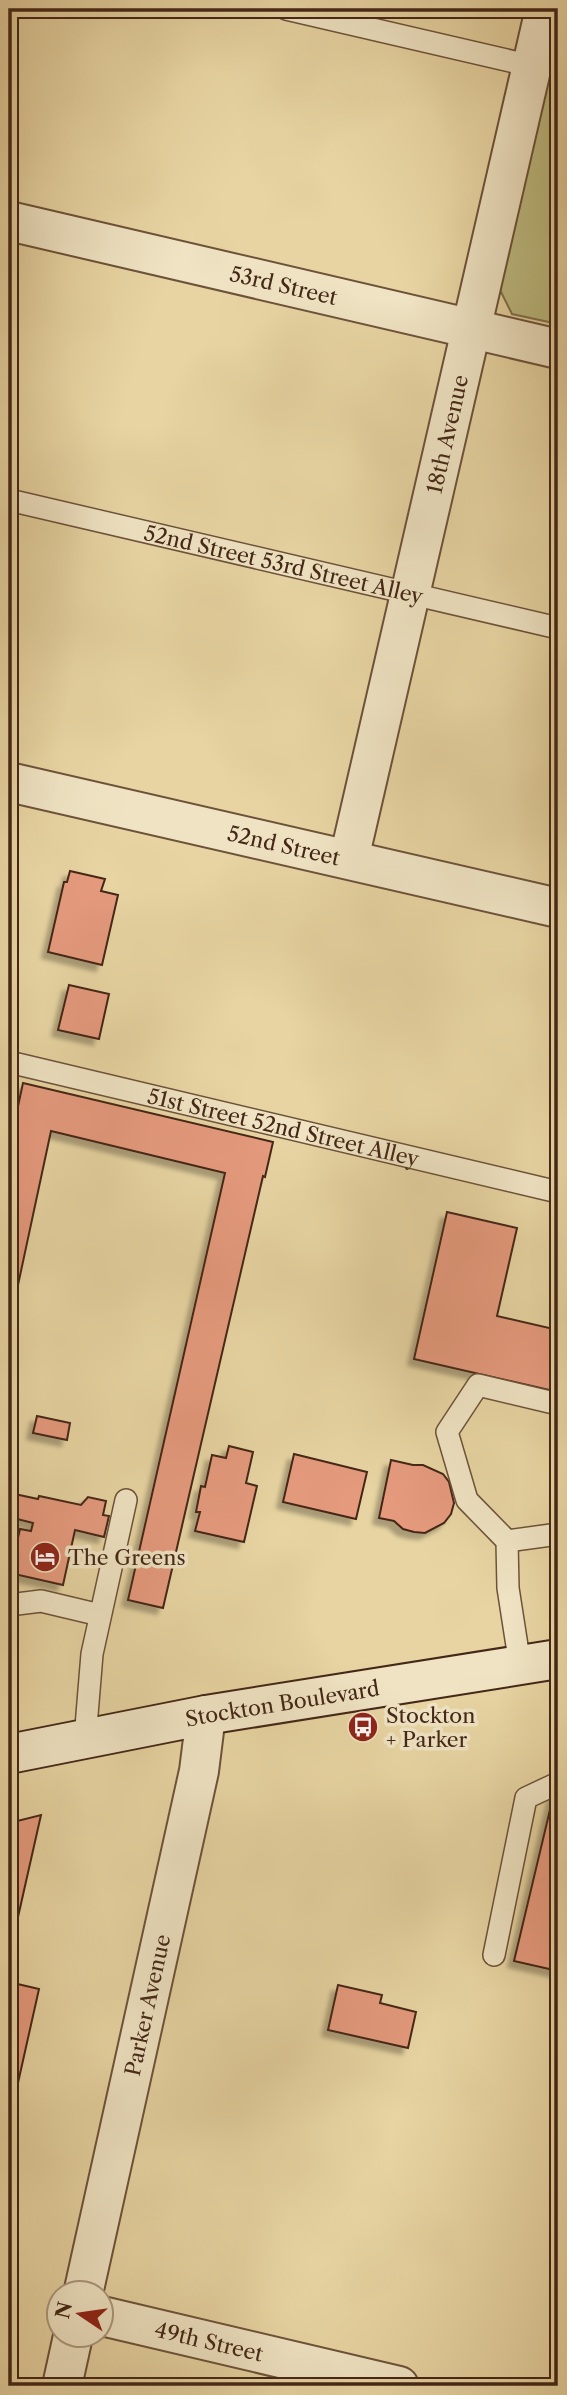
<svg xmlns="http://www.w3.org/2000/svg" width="567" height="2395" viewBox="0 0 567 2395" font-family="'Libre Caslon Text',serif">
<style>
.green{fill:#bdbb80;stroke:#80714c;stroke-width:2}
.building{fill:#e59a7d;stroke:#442717;stroke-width:2;filter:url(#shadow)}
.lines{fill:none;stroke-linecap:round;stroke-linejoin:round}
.service-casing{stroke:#6d523a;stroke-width:24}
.minor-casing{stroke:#6d523a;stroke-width:42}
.tertiary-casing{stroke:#6d523a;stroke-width:42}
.secondary-casing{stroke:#442717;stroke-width:42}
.service{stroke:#efe3c3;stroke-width:21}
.minor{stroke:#efe3c3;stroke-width:38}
.tertiary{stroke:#efe3c3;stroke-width:38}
.secondary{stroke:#efe3c3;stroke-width:38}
.labels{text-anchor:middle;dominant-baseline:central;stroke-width:7;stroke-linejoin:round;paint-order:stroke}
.street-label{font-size:21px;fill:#442717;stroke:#efe3c3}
.poi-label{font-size:21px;fill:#442717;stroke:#efe3c3;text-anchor:start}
</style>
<defs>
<filter id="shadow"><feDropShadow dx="-6" dy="6" stdDeviation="2" flood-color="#0004"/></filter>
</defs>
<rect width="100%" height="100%" fill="#e7d4a2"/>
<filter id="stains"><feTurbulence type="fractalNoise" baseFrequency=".00286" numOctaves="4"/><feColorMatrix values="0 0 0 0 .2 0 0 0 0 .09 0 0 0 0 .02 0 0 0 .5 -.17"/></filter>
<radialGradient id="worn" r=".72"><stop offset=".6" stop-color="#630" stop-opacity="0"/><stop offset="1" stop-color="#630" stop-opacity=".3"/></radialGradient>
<path class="green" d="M 558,25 L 558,324 L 512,314 L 498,286 Z"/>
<path class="building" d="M 70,871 L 105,879 L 101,891 L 118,895 L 102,965 L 48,952 L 64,882 L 67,882 Z
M 69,985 L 109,994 L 99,1039 L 58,1030 Z
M 23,1083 L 273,1142 L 265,1177 L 263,1176 L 163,1608 L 128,1600 L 225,1173 L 51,1131 L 9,1327 L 9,1148 Z
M 447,1212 L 517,1228 L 497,1316 L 558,1330 L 558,1392 L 414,1359 Z
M 37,1416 L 70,1423 L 67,1440 L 33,1433 Z
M 229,1446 L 253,1452 L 246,1483 L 257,1486 L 244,1542 L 195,1531 L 200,1512 L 196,1512 L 201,1486 L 205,1487 L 212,1455 L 226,1458 Z
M 294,1454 L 367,1472 L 356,1519 L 283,1502 Z
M 391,1460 L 413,1465 L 423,1465 L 443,1474 L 449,1482 L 454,1503 L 451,1514 L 444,1523 L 425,1533 L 414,1532 L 403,1529 L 394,1521 L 379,1518 Z
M 10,1493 L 38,1499 L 39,1496 L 81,1505 L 88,1497 L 106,1501 L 103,1515 L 109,1516 L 104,1537 L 75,1530 L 63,1585 L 10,1573 L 20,1529 L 31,1531 L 33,1523 L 9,1517 Z
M 554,1793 L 558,1794 L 558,1971 L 514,1961 Z
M 41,1815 L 18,1917 L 9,1915 L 9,1823 Z
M 9,1982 L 39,1989 L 9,2123 Z
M 338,1985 L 382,1995 L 380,2003 L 416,2012 L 408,2048 L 328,2030 Z"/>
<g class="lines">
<g class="service-casing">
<g id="service">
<path d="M 286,9 L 532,66"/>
<path id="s1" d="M 9,500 L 558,628"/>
<path id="s2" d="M 9,1062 L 558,1192"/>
<path d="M 507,1541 L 558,1534"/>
<path d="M 9,1605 L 41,1601 L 100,1615"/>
<path d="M 520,1665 L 508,1588 L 507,1541 L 467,1500 L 447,1432 L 478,1385 L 558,1404"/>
<path d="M 85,1739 L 92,1654 L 126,1500"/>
<path d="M 494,1955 L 526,1798 L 558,1783"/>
</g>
</g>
<g class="minor-casing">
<g id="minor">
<path id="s3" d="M 9,221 L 558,349"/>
<path id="s4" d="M 9,782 L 558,908"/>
<path id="s5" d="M 349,859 L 545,9"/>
<path id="s6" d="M 102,2316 L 399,2386"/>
</g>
</g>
<g class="tertiary-casing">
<g id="tertiary">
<path id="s7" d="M 83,2294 L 199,1771 L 206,1715"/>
<path d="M 62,2386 L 73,2336"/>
</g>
</g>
<g class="secondary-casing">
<g id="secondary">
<path id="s8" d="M 9,1754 L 206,1715 L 558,1659"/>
</g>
</g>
<use href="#service" class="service"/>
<use href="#minor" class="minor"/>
<use href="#tertiary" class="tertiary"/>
<use href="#secondary" class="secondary"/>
</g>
<defs>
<g id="hotel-disc" transform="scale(1.575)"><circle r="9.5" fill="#8f2418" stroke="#efe3c3"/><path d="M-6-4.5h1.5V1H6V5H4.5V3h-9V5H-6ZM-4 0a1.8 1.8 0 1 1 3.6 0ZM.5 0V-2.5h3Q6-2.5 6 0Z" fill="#fff"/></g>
<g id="bus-disc" transform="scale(1.575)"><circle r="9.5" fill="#8f2418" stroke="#efe3c3"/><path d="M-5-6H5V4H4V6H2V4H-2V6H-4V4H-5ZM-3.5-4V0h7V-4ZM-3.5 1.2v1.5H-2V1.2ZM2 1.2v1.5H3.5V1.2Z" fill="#fff"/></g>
</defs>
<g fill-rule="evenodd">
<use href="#hotel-disc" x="45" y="1557"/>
<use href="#bus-disc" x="363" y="1727"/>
</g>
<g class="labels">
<g class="street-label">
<text stroke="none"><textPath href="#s3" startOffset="282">53rd Street</textPath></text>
<text stroke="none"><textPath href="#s5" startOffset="436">18th Avenue</textPath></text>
<text stroke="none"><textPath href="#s1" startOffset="282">52nd Street 53rd Street Alley</textPath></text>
<text stroke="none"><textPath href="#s4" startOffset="282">52nd Street</textPath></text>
<text stroke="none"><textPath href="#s2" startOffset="282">51st Street 52nd Street Alley</textPath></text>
<text stroke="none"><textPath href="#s8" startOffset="278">Stockton Boulevard</textPath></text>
<text stroke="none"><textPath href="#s7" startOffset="296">Parker Avenue</textPath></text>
<text stroke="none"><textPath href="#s6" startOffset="110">49th Street</textPath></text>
</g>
<g class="poi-label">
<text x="68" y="1557">The Greens</text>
<text x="386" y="1715">Stockton<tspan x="386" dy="24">+ Parker</tspan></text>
</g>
</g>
<rect width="567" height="2395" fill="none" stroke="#e7d4a2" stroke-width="35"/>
<rect x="10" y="10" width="546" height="2374" fill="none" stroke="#442717" stroke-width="3.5"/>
<rect x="18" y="18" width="532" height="2360" fill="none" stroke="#442717" stroke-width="2"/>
<g transform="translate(80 2314) rotate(283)"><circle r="33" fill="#efe3c3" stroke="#ab987e" stroke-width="2"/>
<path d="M0-5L12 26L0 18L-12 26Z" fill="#8f2418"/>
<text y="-10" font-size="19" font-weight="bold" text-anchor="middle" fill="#442717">N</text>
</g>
<rect width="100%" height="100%" filter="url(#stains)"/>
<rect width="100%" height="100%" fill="url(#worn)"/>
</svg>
